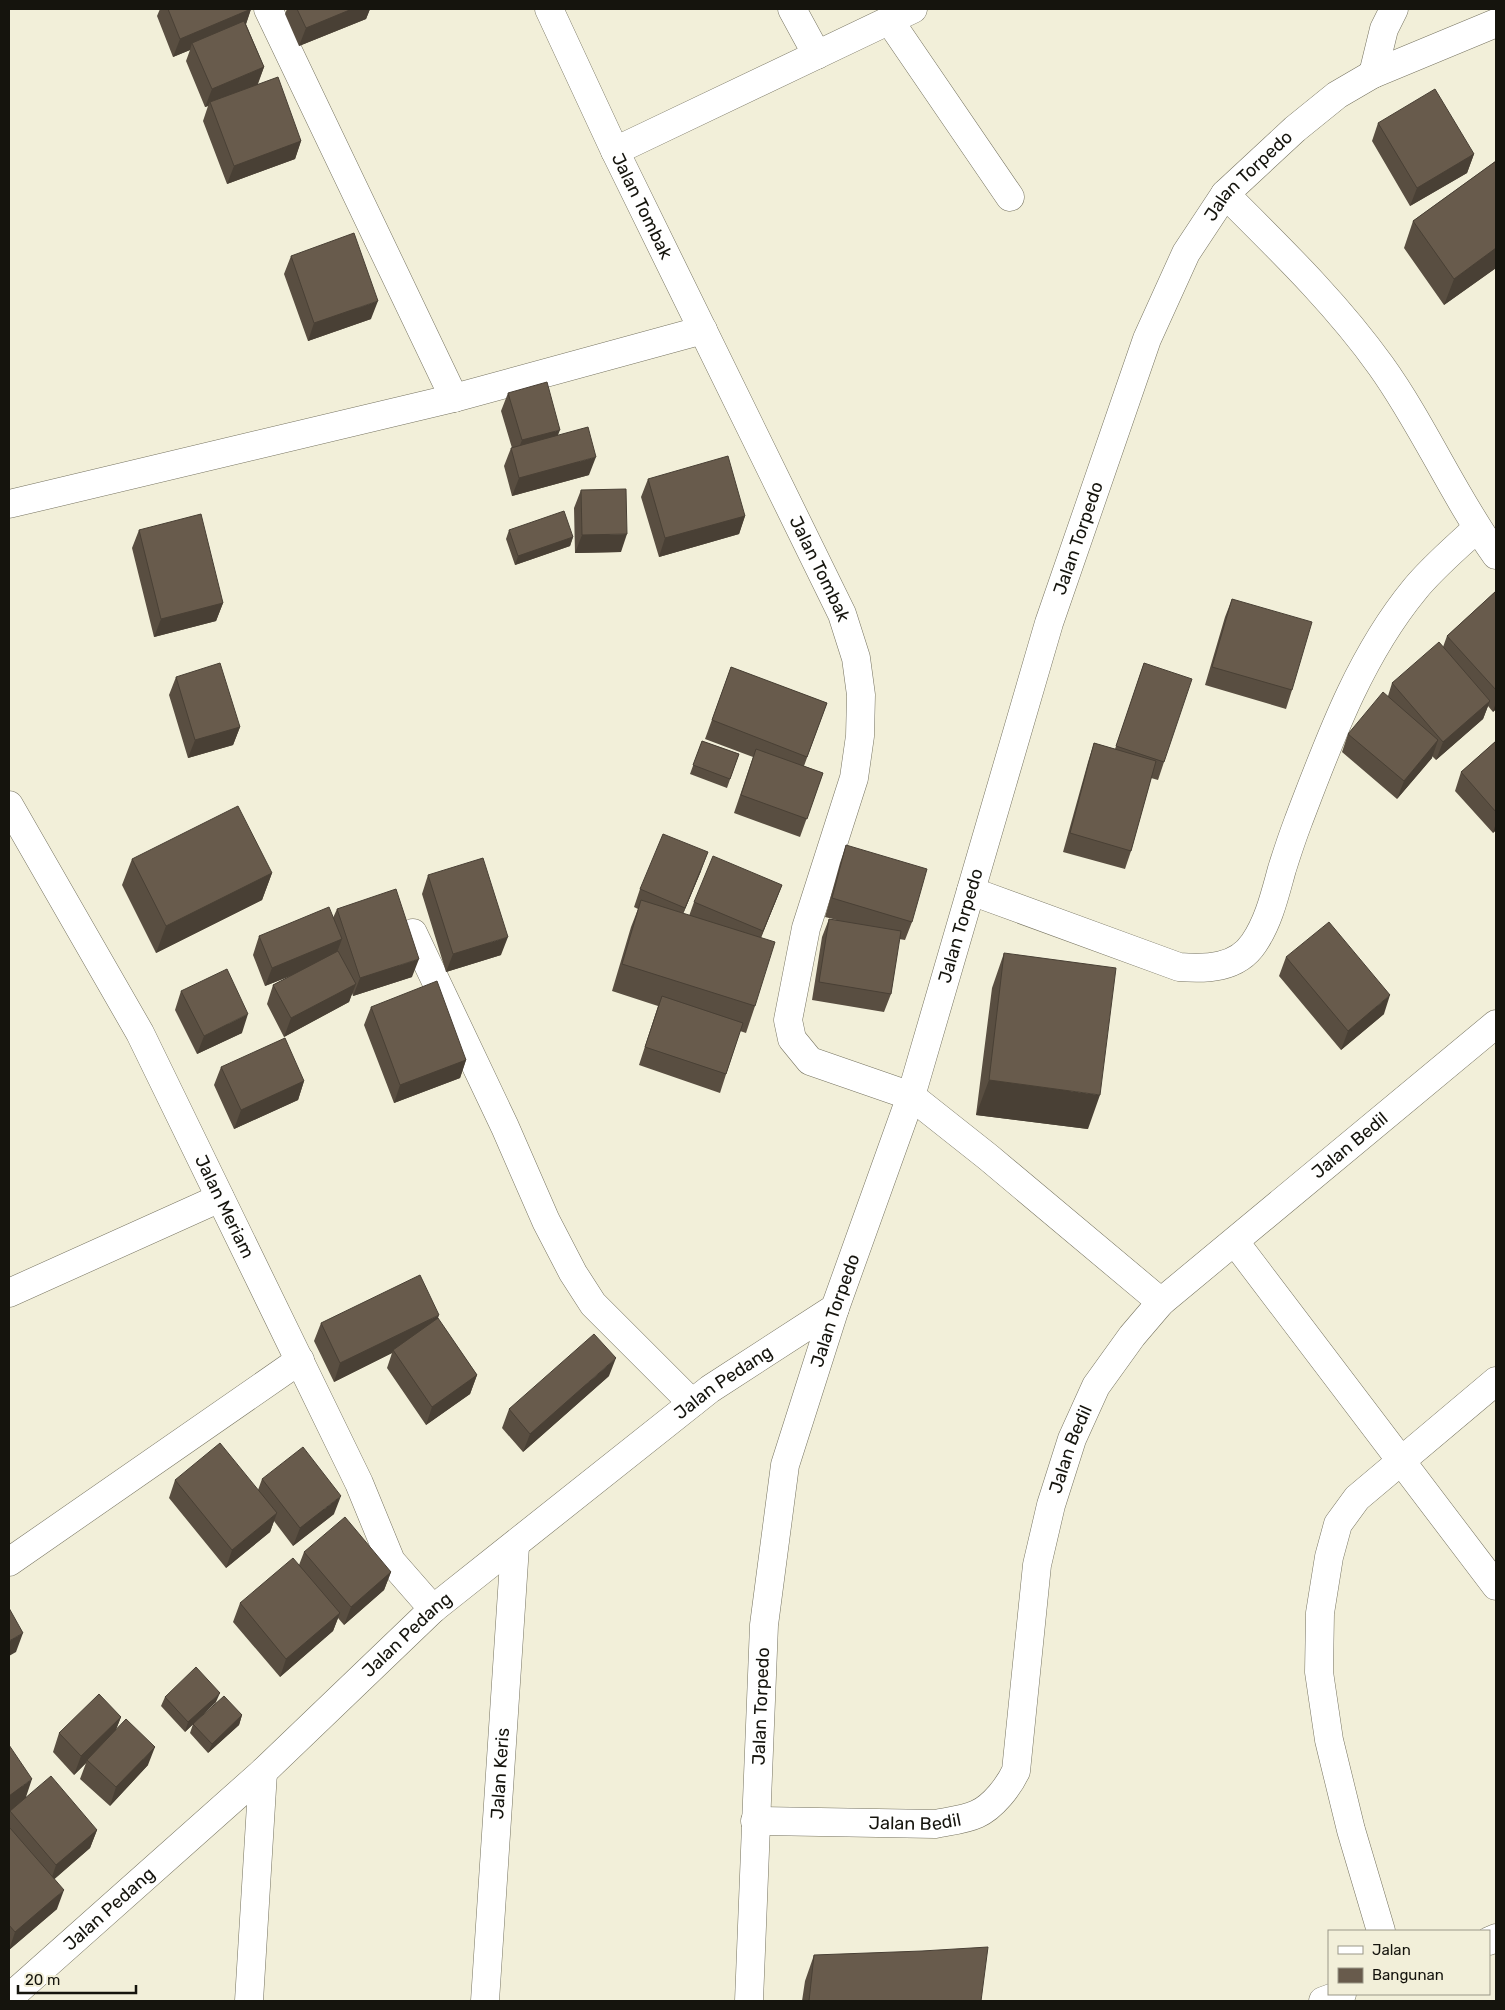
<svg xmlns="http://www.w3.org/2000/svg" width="1505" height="2010" viewBox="0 0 1505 2010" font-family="Rubik,sans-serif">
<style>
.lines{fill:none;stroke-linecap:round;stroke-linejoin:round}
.street-casing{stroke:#767360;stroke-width:29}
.secondary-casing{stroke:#767360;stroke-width:29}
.street{stroke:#fff;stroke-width:28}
.secondary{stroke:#fff;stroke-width:28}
.wall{fill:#594e41}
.shaded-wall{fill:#494035}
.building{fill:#685b4c;stroke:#494035}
.labels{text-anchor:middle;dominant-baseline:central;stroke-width:5;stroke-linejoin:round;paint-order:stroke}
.street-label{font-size:18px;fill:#15140d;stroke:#f2efd9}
</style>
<rect width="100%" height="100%" fill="#f2efd9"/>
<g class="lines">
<g class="street-casing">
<g id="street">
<path d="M 268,9 L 454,398"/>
<path id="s1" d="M 549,9 L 615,151 L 842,614 L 856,658 L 861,695 L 860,736 L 854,778 L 806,928 L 788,1020 L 792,1039 L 810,1061 L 911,1096 L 988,1157 L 1161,1302"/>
<path d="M 792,9 L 817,55"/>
<path d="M 889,20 L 1010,197"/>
<path d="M 1373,74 L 1384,29 L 1394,9"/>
<path d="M 615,151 L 913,9"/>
<path d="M 1225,194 C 1280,249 1336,303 1381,366 C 1424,426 1453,495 1496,555"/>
<path d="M 9,504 L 454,398 L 703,330"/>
<path id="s2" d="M 9,805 L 140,1033 L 359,1483 L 391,1561 L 433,1609"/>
<path d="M 971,891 L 1179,967 C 1206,969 1237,969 1254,943 C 1269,921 1275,894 1282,869 C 1287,853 1292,838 1298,822 C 1329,741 1359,657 1415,589 C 1433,567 1456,548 1477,528"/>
<path d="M 413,933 L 505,1127 L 546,1221 L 573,1273 L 593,1304 L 692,1403"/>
<path d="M 1235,1242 L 1496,1586"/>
<path d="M 9,1293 L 220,1198"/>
<path d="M 9,1562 L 300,1360"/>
<path id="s3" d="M 755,1821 L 935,1824 C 949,1821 964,1820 977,1814 C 993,1807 1009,1786 1016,1771 L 1037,1565 L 1051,1505 L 1072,1439 L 1096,1386 L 1132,1336 L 1161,1302 L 1496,1024"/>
<path d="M 1381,1931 L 1351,1830 L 1329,1740 L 1319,1672 L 1320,1613 L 1329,1557 L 1338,1524 L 1357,1498 L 1496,1381"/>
<path id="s4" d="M 9,1998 L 263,1772 L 433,1609 L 710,1389 L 835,1308"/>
<path d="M 249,2001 L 263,1772"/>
<path id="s5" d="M 485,2001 L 515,1546"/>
<path id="s6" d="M 749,2001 L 764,1625 L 785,1465 L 835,1308 L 911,1096 L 1049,623 L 1147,339 L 1186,253 L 1225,194 L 1295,129 L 1337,95 L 1373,74 L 1496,23"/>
</g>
</g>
<g class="secondary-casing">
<path id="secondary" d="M 1489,1941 L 1496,1938
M 1323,2001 L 1342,1994"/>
</g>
<use href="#street" class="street"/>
<use href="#secondary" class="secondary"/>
</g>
<path class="wall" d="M 160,9 L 251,9 L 246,24 L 264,67 L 258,84 L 301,141 L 295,159 L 227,184 L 203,121 L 208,106 L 205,107 L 186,61 L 190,50 L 173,57 L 157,16 Z
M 287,9 L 370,9 L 366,19 L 299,46 L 285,14 Z
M 1378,123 L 1474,154 L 1467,173 L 1410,206 L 1372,141 Z
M 1496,161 L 1496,268 L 1444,305 L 1404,248 L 1413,221 Z
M 291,256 L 371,319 L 308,341 L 284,274 Z
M 508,393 L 558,435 L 589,475 L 512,496 L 504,466 L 511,448 L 512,448 L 501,411 Z
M 648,479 L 745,516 L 739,534 L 659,557 L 641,497 Z
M 581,490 L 621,552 L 575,553 L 574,508 Z
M 139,530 L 223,603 L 216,621 L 154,637 L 132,548 Z
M 509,530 L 573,537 L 570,546 L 515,565 L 506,539 Z
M 1496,591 L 1496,709 L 1493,712 L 1488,706 L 1483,719 L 1436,760 L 1432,756 L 1432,758 L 1397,799 L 1342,752 L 1348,734 L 1388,696 L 1392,683 L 1443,647 L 1447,636 Z
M 1232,599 L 1292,690 L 1286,709 L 1205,685 L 1225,617 Z
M 1144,663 L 1164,762 L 1158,780 L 1151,778 L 1131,851 L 1125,869 L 1063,852 L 1088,762 L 1094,743 L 1115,749 Z
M 731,667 L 827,703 L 804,766 L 823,773 L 800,837 L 734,813 L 753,757 L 705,739 Z
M 176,677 L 240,727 L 233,745 L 188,758 L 169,695 Z
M 702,741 L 739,754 L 727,788 L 690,774 Z
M 1496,741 L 1496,830 L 1493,833 L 1455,791 L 1461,772 Z
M 846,845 L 912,922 L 905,940 L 899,939 L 891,994 L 884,1012 L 812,1000 L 822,937 L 829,919 L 837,920 L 825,917 L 840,863 Z
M 132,859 L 272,873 L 262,900 L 156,953 L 122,885 Z
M 701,871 L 683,914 L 689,916 L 694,902 L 782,885 L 761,938 L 755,1006 L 746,1033 L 740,1031 L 720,1093 L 639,1065 L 658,1006 L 612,991 L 631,927 L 638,909 L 634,907 L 640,889 Z
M 428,875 L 501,955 L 446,972 L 422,894 Z
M 337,909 L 412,977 L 353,996 L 352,993 L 349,1002 L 284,1037 L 267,1004 L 273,985 L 293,975 L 265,986 L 253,955 L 259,936 L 333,918 Z
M 1004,953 L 1088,1129 L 976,1115 L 992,988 Z
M 1286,957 L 1384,1014 L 1341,1050 L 1279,976 Z
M 181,991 L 242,1033 L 197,1054 L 175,1010 Z
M 371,1007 L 466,1060 L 460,1078 L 394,1103 L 364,1025 Z
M 221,1067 L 304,1081 L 298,1100 L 234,1129 L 214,1085 Z
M 438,1319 L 477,1375 L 470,1394 L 426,1425 L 387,1368 L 392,1353 L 334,1382 L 314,1341 L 321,1323 Z
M 609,1376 L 523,1452 L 502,1428 L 509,1409 Z
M 262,1479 L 334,1514 L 293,1546 L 274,1521 L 270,1532 L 226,1568 L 169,1498 L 175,1480 L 258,1490 Z
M 304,1552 L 391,1572 L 384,1590 L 344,1625 L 338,1618 L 333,1631 L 280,1677 L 233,1622 L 240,1603 L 299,1565 Z
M 165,1697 L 216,1702 L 185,1732 L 161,1706 Z
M 242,1715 L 239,1725 L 208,1753 L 190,1733 L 193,1724 Z
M 121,1717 L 116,1729 L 148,1765 L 110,1806 L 80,1779 L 86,1763 L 74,1775 L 53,1752 L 59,1733 Z
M 9,1745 L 26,1797 L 97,1830 L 90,1848 L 54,1879 L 57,1909 L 9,1950 Z
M 814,1955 L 981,2001 L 802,2001 L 805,1981 Z"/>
<path class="shaded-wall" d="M 251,9 L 245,27 L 192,43 L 190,50 L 173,57 L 180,39 Z
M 352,9 L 370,9 L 366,19 L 299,46 L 306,28 Z
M 264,67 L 257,85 L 210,102 L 208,106 L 205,107 L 212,89 Z
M 301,141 L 295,159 L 227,184 L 234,166 Z
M 1474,154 L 1467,173 L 1410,206 L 1417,188 Z
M 1496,248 L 1496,268 L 1444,305 L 1454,279 Z
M 378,301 L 371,319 L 308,341 L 314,323 Z
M 560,430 L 553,448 L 515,458 L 522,440 Z
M 596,457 L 589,475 L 512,496 L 519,478 Z
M 745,516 L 739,534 L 659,557 L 665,538 Z
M 627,534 L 621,552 L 575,553 L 582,535 Z
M 573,537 L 570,546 L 515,565 L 518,556 Z
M 223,603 L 216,621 L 154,637 L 161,619 Z
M 1490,701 L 1483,719 L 1436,760 L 1443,742 Z
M 1496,702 L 1496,709 L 1493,712 Z
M 240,727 L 233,745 L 188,758 L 195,740 Z
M 1438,740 L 1432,758 L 1397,799 L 1404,781 Z
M 1496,823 L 1496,830 L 1493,833 Z
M 708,852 L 701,871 L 678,926 L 685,908 Z
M 272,873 L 262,900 L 156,953 L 166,926 Z
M 782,885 L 775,903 L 756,949 L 763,931 Z
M 508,937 L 501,955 L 446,972 L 453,954 Z
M 342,939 L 335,958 L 265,986 L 272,968 Z
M 419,959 L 412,977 L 353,996 L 360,978 Z
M 356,984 L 349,1002 L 284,1037 L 291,1018 Z
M 1390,995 L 1384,1014 L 1341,1050 L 1348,1031 Z
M 248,1014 L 242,1033 L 197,1054 L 204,1036 Z
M 466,1060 L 460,1078 L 394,1103 L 400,1085 Z
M 989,1080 L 1100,1095 L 1088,1129 L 976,1115 Z
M 304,1081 L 298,1100 L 234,1129 L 241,1110 Z
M 439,1315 L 433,1334 L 393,1350 L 392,1353 L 334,1382 L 340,1363 Z
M 616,1358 L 609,1376 L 523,1452 L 530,1434 Z
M 477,1375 L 470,1394 L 426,1425 L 432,1407 Z
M 341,1496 L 334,1514 L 293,1546 L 300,1528 Z
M 277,1513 L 270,1532 L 226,1568 L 232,1550 Z
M 391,1572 L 384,1590 L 344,1625 L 351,1607 Z
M 340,1613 L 333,1631 L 280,1677 L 286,1659 Z
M 23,1633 L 16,1652 L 9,1656 L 9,1641 Z
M 220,1693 L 216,1702 L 185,1732 L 188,1722 Z
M 242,1715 L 239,1725 L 208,1753 L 212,1744 Z
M 121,1717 L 114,1735 L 87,1760 L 86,1763 L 74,1775 L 81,1756 Z
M 155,1747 L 148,1765 L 110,1806 L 116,1787 Z
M 32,1779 L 23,1806 L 10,1811 L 9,1814 L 9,1796 Z
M 97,1830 L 90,1848 L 50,1883 L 56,1865 Z
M 64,1890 L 57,1909 L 9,1950 L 15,1932 Z"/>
<path class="building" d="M 168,9 L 251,9 L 180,39 Z
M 297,9 L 352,9 L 306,28 Z
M 244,21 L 264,67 L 212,89 L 192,43 Z
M 278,77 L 301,141 L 234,166 L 210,102 Z
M 1435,89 L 1474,154 L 1417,188 L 1378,123 Z
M 1496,161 L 1496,248 L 1454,279 L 1413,221 Z
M 354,233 L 378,301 L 314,323 L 291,256 Z
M 547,382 L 560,430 L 522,440 L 508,393 Z
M 588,427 L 596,457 L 519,478 L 511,448 Z
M 728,456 L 745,516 L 665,538 L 648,479 Z
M 626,489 L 627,534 L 582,535 L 581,490 Z
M 564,511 L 573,537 L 518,556 L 509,530 Z
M 201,514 L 223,603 L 161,619 L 139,530 Z
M 1496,591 L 1496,690 L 1447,636 Z
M 1232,599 L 1312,622 L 1292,690 L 1212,667 Z
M 1439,642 L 1490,701 L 1443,742 L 1392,683 Z
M 220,663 L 240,727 L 195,740 L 176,677 Z
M 1144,663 L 1192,679 L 1164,762 L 1116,746 Z
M 731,667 L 827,703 L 807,757 L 712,720 Z
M 1383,692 L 1438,740 L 1404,781 L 1348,734 Z
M 702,741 L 739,754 L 730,779 L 693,765 Z
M 1496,741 L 1496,812 L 1461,772 Z
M 1094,743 L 1156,761 L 1131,851 L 1070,833 Z
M 756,749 L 823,773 L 807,819 L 741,795 Z
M 238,806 L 272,873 L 166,926 L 132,859 Z
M 663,834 L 708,852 L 685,908 L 640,889 Z
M 846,845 L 927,869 L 912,922 L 832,898 Z
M 713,856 L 782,885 L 763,931 L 694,902 Z
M 483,858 L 508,937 L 453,954 L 428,875 Z
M 396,889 L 419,959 L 360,978 L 337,909 Z
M 641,900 L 775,942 L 755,1006 L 622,964 Z
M 329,907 L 342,939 L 272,968 L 259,936 Z
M 829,919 L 901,931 L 891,994 L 819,982 Z
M 1329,922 L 1390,995 L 1348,1031 L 1286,957 Z
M 338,951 L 356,984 L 291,1018 L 273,985 Z
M 1004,953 L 1116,968 L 1100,1095 L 989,1080 Z
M 227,969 L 248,1014 L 204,1036 L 181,991 Z
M 437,981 L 466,1060 L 400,1085 L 371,1007 Z
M 662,996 L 743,1023 L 726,1074 L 645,1047 Z
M 285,1038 L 304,1081 L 241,1110 L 221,1067 Z
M 420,1275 L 439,1315 L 340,1363 L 321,1323 Z
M 438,1318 L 477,1375 L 432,1407 L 393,1350 Z
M 594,1334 L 616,1358 L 530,1434 L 509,1409 Z
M 220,1443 L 277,1513 L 232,1550 L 175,1480 Z
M 303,1447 L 341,1496 L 300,1528 L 262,1479 Z
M 345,1517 L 391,1572 L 351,1607 L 304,1552 Z
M 293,1558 L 340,1613 L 286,1659 L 240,1603 Z
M 9,1608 L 23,1633 L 9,1641 Z
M 196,1667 L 220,1693 L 188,1722 L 165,1697 Z
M 99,1694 L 121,1717 L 81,1756 L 59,1733 Z
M 224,1696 L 242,1715 L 212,1744 L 193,1724 Z
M 126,1719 L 155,1747 L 116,1787 L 87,1760 Z
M 9,1745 L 32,1779 L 9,1796 Z
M 51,1776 L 97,1830 L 56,1865 L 10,1811 Z
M 10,1828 L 64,1890 L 15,1932 L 9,1925 L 9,1829 Z
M 988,1947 L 981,2001 L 809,2001 L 814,1955 L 922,1951 Z"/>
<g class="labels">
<g class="street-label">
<text stroke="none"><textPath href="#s6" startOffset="1915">Jalan Torpedo</textPath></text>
<text stroke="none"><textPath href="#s1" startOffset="218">Jalan Tombak</textPath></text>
<text stroke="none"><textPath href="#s6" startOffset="1510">Jalan Torpedo</textPath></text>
<text stroke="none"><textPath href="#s1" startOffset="622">Jalan Tombak</textPath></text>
<text stroke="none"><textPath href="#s6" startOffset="1105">Jalan Torpedo</textPath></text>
<text stroke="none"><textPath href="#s3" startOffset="1030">Jalan Bedil</textPath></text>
<text stroke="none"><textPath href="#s2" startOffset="456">Jalan Meriam</textPath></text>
<text stroke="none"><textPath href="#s6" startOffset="700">Jalan Torpedo</textPath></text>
<text stroke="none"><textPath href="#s4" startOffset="944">Jalan Pedang</textPath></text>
<text stroke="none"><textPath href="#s3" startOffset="610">Jalan Bedil</textPath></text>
<text stroke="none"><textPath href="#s4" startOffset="539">Jalan Pedang</textPath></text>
<text stroke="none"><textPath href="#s6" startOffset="295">Jalan Torpedo</textPath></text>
<text stroke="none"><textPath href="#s5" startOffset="228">Jalan Keris</textPath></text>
<text stroke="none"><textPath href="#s3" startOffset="160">Jalan Bedil</textPath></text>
<text stroke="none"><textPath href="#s4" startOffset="134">Jalan Pedang</textPath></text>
</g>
</g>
<rect width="1505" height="2010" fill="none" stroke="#15140d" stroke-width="20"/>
<rect x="1328" y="1930" width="162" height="65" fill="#f2efd9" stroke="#9a9787"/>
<rect x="1338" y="1946" width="25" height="8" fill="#ffffff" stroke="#9a9787"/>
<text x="1372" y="1955" font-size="15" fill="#15140d">Jalan</text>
<rect x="1338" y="1968" width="25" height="15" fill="#685b4c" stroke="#9a9787"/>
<text x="1372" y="1980" font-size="15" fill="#15140d">Bangunan</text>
<path d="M18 1985v8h118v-8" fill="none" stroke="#15140d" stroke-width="2.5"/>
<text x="25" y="1985" font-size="15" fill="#15140d" stroke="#f2efd9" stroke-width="4" paint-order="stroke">20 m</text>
</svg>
